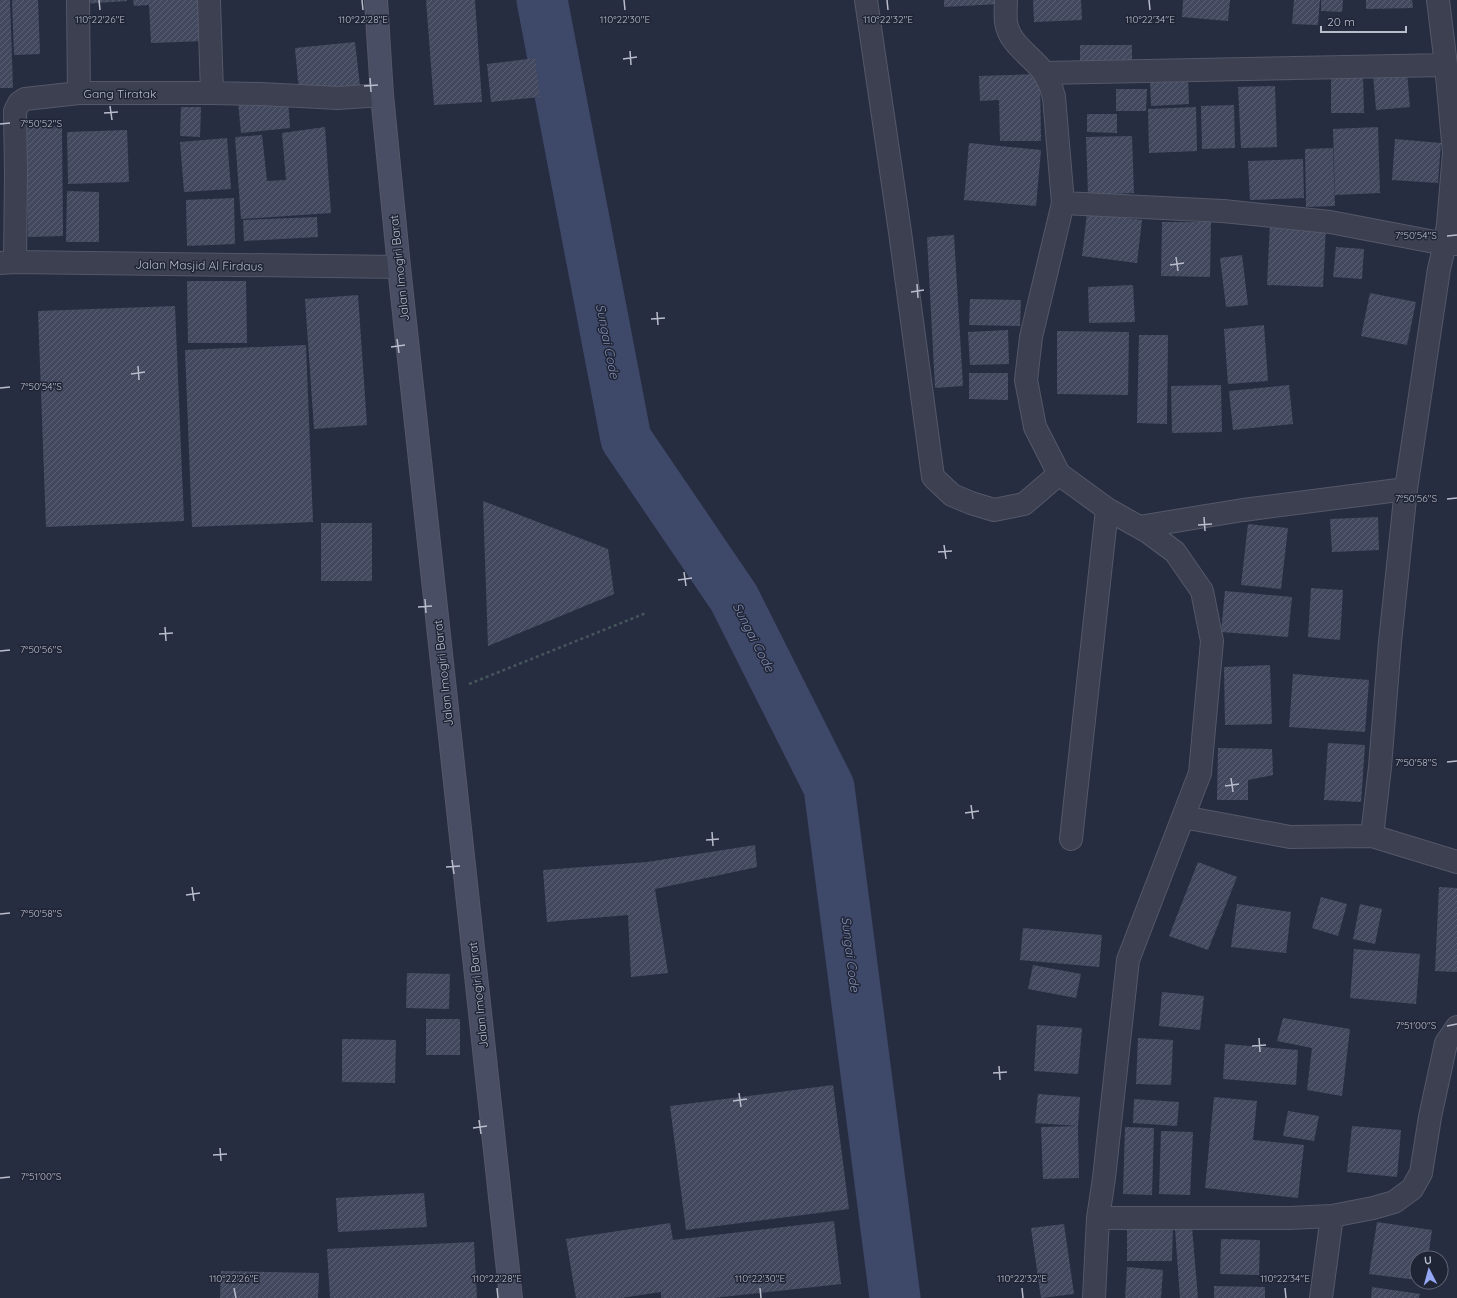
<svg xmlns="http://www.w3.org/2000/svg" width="1457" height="1298" viewBox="0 0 1457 1298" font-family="Quicksand,sans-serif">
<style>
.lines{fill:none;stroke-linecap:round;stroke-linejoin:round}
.river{stroke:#3e4869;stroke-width:51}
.building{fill:url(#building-hatch)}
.minor-casing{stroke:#545868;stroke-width:24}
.tertiary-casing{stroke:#545868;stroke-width:24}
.secondary-casing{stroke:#545868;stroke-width:24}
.path{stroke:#45565c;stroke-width:2.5;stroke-dasharray:3 3;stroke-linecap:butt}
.minor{stroke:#3c4051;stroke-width:22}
.tertiary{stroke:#3c4051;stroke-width:22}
.secondary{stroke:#4a4e64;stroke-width:22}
.ticks{fill:none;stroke:#b9bccb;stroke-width:1.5}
.labels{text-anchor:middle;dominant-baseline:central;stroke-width:3;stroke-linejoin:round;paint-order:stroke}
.street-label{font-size:12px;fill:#b9bccb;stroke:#202536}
.water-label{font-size:13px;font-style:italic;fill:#818db1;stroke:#202536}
.ticks-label{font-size:10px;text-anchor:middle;fill:#b9bccb;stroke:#202536;stroke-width:3;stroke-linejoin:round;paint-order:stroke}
</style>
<defs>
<pattern id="building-hatch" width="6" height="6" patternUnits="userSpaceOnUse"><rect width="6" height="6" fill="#42485e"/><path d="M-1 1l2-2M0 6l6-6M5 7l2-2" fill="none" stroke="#5b6074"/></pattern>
</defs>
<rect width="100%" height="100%" fill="#272d41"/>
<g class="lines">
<path class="river" d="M 542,0 L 626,439 L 734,598 L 829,787 L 895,1298"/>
</g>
<path class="building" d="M 0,0 L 10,0 L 13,88 L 0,88 Z
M 12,0 L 38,0 L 40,54 L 14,55 Z
M 81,0 L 127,0 L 127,1 L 82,4 Z
M 133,0 L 202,0 L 205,41 L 151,43 L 149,5 L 134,6 Z
M 426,0 L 475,0 L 482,102 L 434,105 Z
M 944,0 L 999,0 L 999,4 L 944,7 Z
M 1033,0 L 1081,0 L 1082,20 L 1034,22 Z
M 1183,0 L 1230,0 L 1228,21 L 1182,17 Z
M 1294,0 L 1320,0 L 1318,25 L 1292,24 Z
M 1321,0 L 1343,0 L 1342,12 L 1321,11 Z
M 1366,0 L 1412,0 L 1413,8 L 1366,9 Z
M 355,42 L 360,86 L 299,92 L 295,48 Z
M 1080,45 L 1132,45 L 1132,66 L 1080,66 Z
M 535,58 L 540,97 L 491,102 L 487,64 Z
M 1407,72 L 1410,107 L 1376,110 L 1373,74 Z
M 1040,74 L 1041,141 L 1000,141 L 999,100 L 980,101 L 979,76 Z
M 1363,75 L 1364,113 L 1331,113 L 1331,76 Z
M 1188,78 L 1189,104 L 1151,106 L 1150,79 Z
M 1275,86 L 1277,147 L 1241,148 L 1238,87 Z
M 1116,89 L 1147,89 L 1146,111 L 1116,111 Z
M 288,98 L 290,128 L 241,133 L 238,102 Z
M 1234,105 L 1235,148 L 1202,149 L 1201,106 Z
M 181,107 L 201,107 L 200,137 L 180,136 Z
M 1196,107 L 1197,151 L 1149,153 L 1148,109 Z
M 1087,114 L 1117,114 L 1117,133 L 1087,132 Z
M 62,126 L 63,236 L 28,237 L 26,127 Z
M 325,127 L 331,213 L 241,219 L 235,137 L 262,135 L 267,181 L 286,180 L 282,133 Z
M 1378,127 L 1380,193 L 1335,195 L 1333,129 Z
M 127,130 L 129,182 L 68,184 L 67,132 Z
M 1132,136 L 1134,193 L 1088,195 L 1086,137 Z
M 227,138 L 231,189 L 184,192 L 180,142 Z
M 1395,139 L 1441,143 L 1438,183 L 1392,180 Z
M 969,143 L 1041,150 L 1036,206 L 964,200 Z
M 1333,148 L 1335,206 L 1306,207 L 1305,149 Z
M 1303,159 L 1304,198 L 1250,200 L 1248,161 Z
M 67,191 L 99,192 L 99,242 L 66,242 Z
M 234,198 L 235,244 L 187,246 L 186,200 Z
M 1087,213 L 1142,220 L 1137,263 L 1082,256 Z
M 317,217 L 318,237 L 244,241 L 243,220 Z
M 1162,222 L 1211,222 L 1210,277 L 1161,276 Z
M 1270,223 L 1326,225 L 1323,287 L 1267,285 Z
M 954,235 L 963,386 L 935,388 L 927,237 Z
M 1336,247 L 1364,249 L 1362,279 L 1333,277 Z
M 1242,255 L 1248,305 L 1226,307 L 1220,258 Z
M 187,281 L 246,281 L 247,343 L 188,343 Z
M 1133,285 L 1135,322 L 1089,323 L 1088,287 Z
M 1370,293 L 1416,302 L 1407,345 L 1361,336 Z
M 358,295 L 367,425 L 314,429 L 305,299 Z
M 970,299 L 1021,300 L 1020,326 L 969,325 Z
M 175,306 L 184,521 L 46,527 L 38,311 Z
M 1264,325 L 1268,381 L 1228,384 L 1224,329 Z
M 1008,330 L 1009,364 L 970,365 L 968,332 Z
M 1057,331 L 1129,332 L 1128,395 L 1057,394 Z
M 1139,335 L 1168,335 L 1167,424 L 1137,423 Z
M 306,345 L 313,522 L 192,527 L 185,350 Z
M 969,373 L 1008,373 L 1008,400 L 969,399 Z
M 1221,385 L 1222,432 L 1172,433 L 1171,386 Z
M 1289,385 L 1293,424 L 1233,430 L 1229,391 Z
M 483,501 L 608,549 L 614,594 L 488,646 Z
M 1378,517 L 1379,550 L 1332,552 L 1330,519 Z
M 321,523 L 372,523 L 372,581 L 321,581 Z
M 1248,524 L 1288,528 L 1281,589 L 1241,585 Z
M 1311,588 L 1343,590 L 1340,640 L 1308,637 Z
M 1225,591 L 1292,597 L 1288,637 L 1221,632 Z
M 1270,665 L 1272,724 L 1225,725 L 1224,667 Z
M 1293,674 L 1369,680 L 1365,732 L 1289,727 Z
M 1328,743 L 1365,745 L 1361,802 L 1324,800 Z
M 1218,748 L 1272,749 L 1273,775 L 1248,780 L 1248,800 L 1217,800 Z
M 755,845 L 757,867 L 655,889 L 668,973 L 631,977 L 628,915 L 547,922 L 543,870 L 647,862 Z
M 1198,862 L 1237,877 L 1208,950 L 1169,936 Z
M 1439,887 L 1457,888 L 1457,972 L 1435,971 Z
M 1321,897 L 1347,904 L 1338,936 L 1312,928 Z
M 1237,904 L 1291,912 L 1286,953 L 1231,947 Z
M 1360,904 L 1382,909 L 1375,944 L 1353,939 Z
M 1023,928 L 1102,935 L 1099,967 L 1020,960 Z
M 1354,949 L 1420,954 L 1416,1004 L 1350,998 Z
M 1033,965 L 1081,974 L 1076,998 L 1028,989 Z
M 407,973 L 450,974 L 449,1009 L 406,1008 Z
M 1162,992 L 1204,996 L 1200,1030 L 1159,1026 Z
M 1283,1018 L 1350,1029 L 1342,1096 L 1307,1090 L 1312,1048 L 1277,1041 Z
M 426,1019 L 460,1019 L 460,1055 L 426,1055 Z
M 1037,1025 L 1082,1028 L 1078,1074 L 1034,1071 Z
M 1138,1038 L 1173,1040 L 1171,1085 L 1136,1084 Z
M 342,1039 L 396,1040 L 395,1083 L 342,1082 Z
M 1225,1044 L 1298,1050 L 1296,1085 L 1223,1079 Z
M 833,1085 L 849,1209 L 686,1230 L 670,1106 Z
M 1038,1094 L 1080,1097 L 1078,1126 L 1079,1178 L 1043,1179 L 1041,1127 L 1078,1126 L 1035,1123 Z
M 1214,1097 L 1257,1101 L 1253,1140 L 1304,1145 L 1298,1198 L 1205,1188 Z
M 1134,1099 L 1179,1102 L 1177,1126 L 1133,1123 Z
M 1288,1111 L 1319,1116 L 1314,1141 L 1283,1136 Z
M 1352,1126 L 1401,1130 L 1397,1177 L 1347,1172 Z
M 1125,1127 L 1154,1128 L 1152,1195 L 1123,1194 Z
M 1161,1131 L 1193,1132 L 1190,1195 L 1159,1194 Z
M 424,1193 L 427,1227 L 338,1232 L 336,1198 Z
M 834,1221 L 841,1284 L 713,1298 L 661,1298 L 661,1292 L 621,1298 L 576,1298 L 566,1239 L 670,1223 L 673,1240 Z
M 1377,1222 L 1432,1230 L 1428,1258 L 1417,1258 L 1417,1280 L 1369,1274 Z
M 1064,1224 L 1074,1294 L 1041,1298 L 1031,1228 Z
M 1127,1225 L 1173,1225 L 1172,1261 L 1127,1261 Z
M 1192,1227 L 1198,1298 L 1180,1298 L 1175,1229 Z
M 1221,1239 L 1260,1240 L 1259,1275 L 1220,1274 Z
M 474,1242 L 477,1298 L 330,1298 L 327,1249 Z
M 1127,1267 L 1163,1270 L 1161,1298 L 1125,1298 Z
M 221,1271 L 319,1273 L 318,1298 L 220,1298 Z
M 1214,1286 L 1265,1287 L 1265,1298 L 1214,1298 Z
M 1372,1287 L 1420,1294 L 1419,1298 L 1371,1298 Z"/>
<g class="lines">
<g class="minor-casing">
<path id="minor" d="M 78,0 L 79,93
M 209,0 L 212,93
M 866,0 L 900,232 L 933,477 L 952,495 L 971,503 L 994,510 L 1024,504 L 1059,474
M 1006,0 C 1006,7 1005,15 1006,22 C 1009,45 1033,56 1045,74 C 1049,81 1052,89 1054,97 L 1063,203 L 1031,337 L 1026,380 L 1035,427 L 1059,474 L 1107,509 L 1148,532 L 1175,552 L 1202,591 L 1212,641 L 1200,773 L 1128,960 L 1104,1178 L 1098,1218 L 1094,1298
M 1044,73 L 1446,65
M 1063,203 L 1223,211 L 1330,222 L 1445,244 L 1448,224 L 1454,153 L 1446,65 L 1438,0
M 1457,244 L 1445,244 L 1439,269 L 1406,489 L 1390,642 L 1380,767 L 1372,836 L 1457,862
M 15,262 L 16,173 L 15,111 L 19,103 L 25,99 L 79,93 L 212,93 L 261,94 L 338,98 L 382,95
M 1139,527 L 1243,510 L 1406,489
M 1183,817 L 1290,837 L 1372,836
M 1071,839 L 1107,509
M 1098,1218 L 1289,1218 L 1332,1216 L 1373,1208 L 1394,1202 L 1412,1189 L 1421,1173 L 1430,1117 L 1446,1043 L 1457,1027
M 1321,1298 L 1332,1216"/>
</g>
<g class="tertiary-casing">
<path id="tertiary" d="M 0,263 L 15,262 L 399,267"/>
</g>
<g class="secondary-casing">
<path id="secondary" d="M 376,0 L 382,95 L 399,267 L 511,1298"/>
</g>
<path class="path" d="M 469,684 L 646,613"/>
<use href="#minor" class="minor"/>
<use href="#tertiary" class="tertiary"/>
<use href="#secondary" class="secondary"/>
</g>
<path class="ticks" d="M 99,0 L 100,10M 362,0 L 363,10M 624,0 L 625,10M 887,0 L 888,10M 1149,0 L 1150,10M 630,51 L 631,65M 623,59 L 637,57M 370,78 L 371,92M 364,86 L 378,85M 110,106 L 112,120M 104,113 L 118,112M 0,124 L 10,123M 1447,236 L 1457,235M 1176,257 L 1178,271M 1170,265 L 1184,263M 917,284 L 918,298M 911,292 L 924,290M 657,312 L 658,325M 651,319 L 665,318M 397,339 L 399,353M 391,347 L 405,345M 138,366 L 139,380M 131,374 L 145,372M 0,388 L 10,387M 1447,499 L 1457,498M 1204,517 L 1205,531M 1198,525 L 1212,524M 944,545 L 946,559M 938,552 L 952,551M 684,572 L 686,586M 678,580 L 692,578M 425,599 L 426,613M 418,607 L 432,606M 165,627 L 166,641M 159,634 L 173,633M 0,651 L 10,650M 1447,762 L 1457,761M 1231,778 L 1233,792M 1225,786 L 1239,784M 971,805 L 973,819M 965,813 L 979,811M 712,832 L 713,846M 706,840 L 719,839M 452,860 L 454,874M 446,867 L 460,866M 192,887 L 194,901M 186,895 L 200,893M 0,914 L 10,913M 1447,1026 L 1457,1024M 1259,1038 L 1260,1052M 1252,1046 L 1266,1045M 999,1066 L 1000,1080M 993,1073 L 1007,1072M 739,1093 L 741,1107M 733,1101 L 747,1099M 479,1120 L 481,1134M 473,1128 L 487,1126M 220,1148 L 221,1161M 213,1155 L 227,1154M 0,1178 L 10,1177M 234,1288 L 236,1298M 497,1288 L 498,1298M 760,1288 L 761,1298M 1022,1288 L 1023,1298M 1285,1288 L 1286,1298"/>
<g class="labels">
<g class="street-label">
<text x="120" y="93">Gang Tiratak</text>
<text transform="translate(199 265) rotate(1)">Jalan Masjid Al Firdaus</text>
<text transform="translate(399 268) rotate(-96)">Jalan Imogiri Barat</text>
<text transform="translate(443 673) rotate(-96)">Jalan Imogiri Barat</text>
<text transform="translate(478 995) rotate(-96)">Jalan Imogiri Barat</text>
</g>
<g class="water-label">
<text transform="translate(608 341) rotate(79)">Sungai Code</text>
<text transform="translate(754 637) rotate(63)">Sungai Code</text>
<text transform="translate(851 954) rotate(83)">Sungai Code</text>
</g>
</g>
<g class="ticks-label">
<text x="100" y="23">110°22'26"E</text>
<text x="363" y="23">110°22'28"E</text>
<text x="625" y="23">110°22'30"E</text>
<text x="888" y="23">110°22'32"E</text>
<text x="1150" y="23">110°22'34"E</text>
<text x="41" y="127">7°50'52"S</text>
<text x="1416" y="239">7°50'54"S</text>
<text x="41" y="390">7°50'54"S</text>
<text x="1416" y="502">7°50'56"S</text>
<text x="41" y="653">7°50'56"S</text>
<text x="1416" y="766">7°50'58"S</text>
<text x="41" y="917">7°50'58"S</text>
<text x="1416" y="1029">7°51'00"S</text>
<text x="41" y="1180">7°51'00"S</text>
<text x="234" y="1282">110°22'26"E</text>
<text x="497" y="1282">110°22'28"E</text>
<text x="760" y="1282">110°22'30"E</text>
<text x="1022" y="1282">110°22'32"E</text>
<text x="1285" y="1282">110°22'34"E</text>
</g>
<g transform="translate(1429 1270) rotate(354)"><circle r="19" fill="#202536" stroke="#5d6172"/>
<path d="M0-3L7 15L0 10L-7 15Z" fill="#94a7f4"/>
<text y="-6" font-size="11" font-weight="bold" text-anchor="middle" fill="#b9bccb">U</text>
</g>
<path d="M1321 26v6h85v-6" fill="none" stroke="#b9bccb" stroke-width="2"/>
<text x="1327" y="26" font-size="12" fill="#b9bccb" stroke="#202536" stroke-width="3" paint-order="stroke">20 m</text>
</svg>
